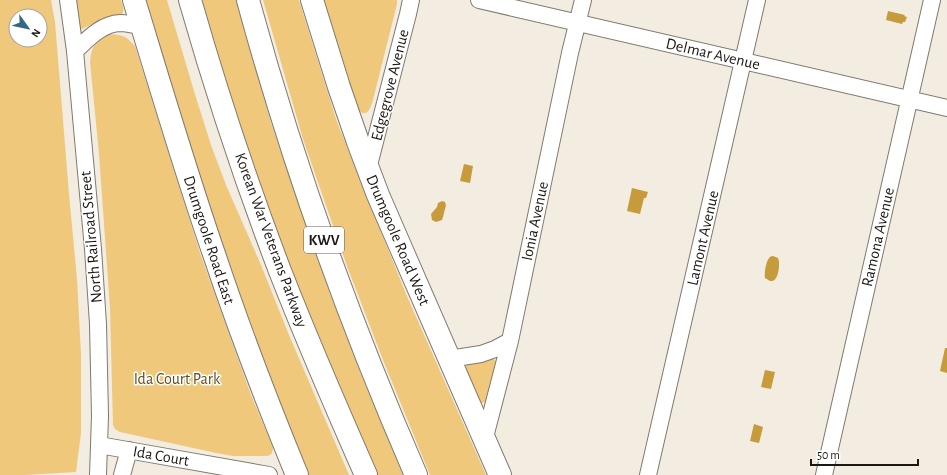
<svg xmlns="http://www.w3.org/2000/svg" width="947" height="475" viewBox="0 0 947 475" font-family="'Alegreya Sans',sans-serif">
<style>
.green{fill:#efc87c;fill-rule:evenodd}
.water{fill:#c79b3b}
.lines{fill:none;stroke-linecap:round;stroke-linejoin:round}
.street-casing{stroke:#7f796f;stroke-width:18}
.secondary-casing{stroke:#7f796f;stroke-width:24}
.highway-casing{stroke:#7f796f;stroke-width:24}
.street{stroke:#fff;stroke-width:16}
.secondary{stroke:#fff;stroke-width:22}
.highway{stroke:#fff;stroke-width:22}
.labels{text-anchor:middle;dominant-baseline:central;stroke-width:3;stroke-linejoin:round;paint-order:stroke}
.shield{fill:#fff;stroke:#5f5d5a;stroke-width:1}
.shield-label{font-size:15px;font-weight:bold;fill:#1b1814}
.street-label{font-size:16px;fill:#1b1814;stroke:#fff}
.park-label{font-size:16px;fill:#604d26;stroke:#fff}
</style>
<rect width="100%" height="100%" fill="#f3ece0"/>
<path class="green" d="M 0,0 L 51,0 L 55,22 L 69,194 L 77,279 L 81,354 L 81,433 L 76,472 L 26,475 L 0,475 ZM 16,16 L 40,16 L 40,40 L 16,40 Z
M 73,0 L 121,0 C 123,6 125,11 121,16 L 104,18 L 82,29 L 79,28 Z
M 144,0 L 167,0 L 194,91 L 211,145 L 226,185 L 261,265 L 289,335 L 349,475 L 308,475 L 305,467 L 258,347 L 221,246 Z
M 200,0 L 236,0 L 271,123 L 300,208 L 331,296 L 363,379 L 403,475 L 375,475 L 349,415 L 272,223 L 216,57 Z
M 263,0 L 299,0 L 337,122 L 406,294 L 486,475 L 430,475 L 383,360 L 347,266 L 303,139 Z
M 323,0 L 397,0 L 397,4 L 373,100 C 370,109 367,119 357,109 Z
M 109,34 C 123,35 126,36 135,46 L 201,256 L 251,395 L 273,447 L 272,453 L 270,455 L 267,456 L 233,456 L 216,453 L 120,432 L 115,429 L 113,425 L 110,308 L 99,154 L 90,62 C 92,45 95,42 109,34 Z
M 491,358 L 495,360 L 496,362 L 487,402 L 481,403 L 479,402 L 465,368 L 467,364 Z"/>
<path class="water" d="M 888,11 L 905,15 L 904,16 L 907,17 L 905,22 L 903,22 L 902,24 L 886,20 Z
M 464,164 L 473,166 L 470,183 L 460,181 Z
M 632,188 L 648,192 L 646,198 L 644,198 L 640,214 L 627,211 Z
M 442,201 L 445,202 L 446,205 L 443,217 L 442,220 L 436,222 L 432,220 L 431,214 L 437,207 L 438,203 Z
M 773,256 L 778,258 C 780,262 779,274 776,278 C 774,281 773,281 770,281 L 765,278 C 764,274 766,260 770,257 C 771,256 772,256 773,256 Z
M 945,348 L 947,348 L 947,373 L 940,371 Z
M 765,370 L 775,372 L 771,389 L 761,387 Z
M 754,424 L 763,427 L 759,443 L 750,441 Z"/>
<g class="lines">
<g class="street-casing">
<path id="street" d="M 68,0 L 75,51 L 93,249 L 98,324 L 100,416 L 98,475
M 479,0 L 947,108
M 75,51 C 88,39 101,24 120,23 C 128,23 135,25 142,27
M 368,169 L 408,14 L 411,0
M 449,359 L 481,354 L 495,349 L 510,341
M 484,441 L 510,341 L 570,53 L 583,0
M 99,445 L 269,475
M 122,475 L 129,450
M 648,475 L 757,0
M 824,475 L 932,0"/>
</g>
<g class="secondary-casing">
<path id="secondary" d="M 134,0 C 160,85 185,170 214,254 C 239,329 267,402 297,475
M 312,0 L 339,87 L 358,142 L 378,195 L 401,248 L 500,475"/>
</g>
<g class="highway-casing">
<path id="highway" d="M 190,0 C 216,91 246,182 280,271 C 307,340 336,407 366,475
M 248,0 C 292,162 349,321 416,475"/>
</g>
<use href="#street" class="street"/>
<use href="#secondary" class="secondary"/>
<use href="#highway" class="highway"/>
</g>
<g class="labels">
<rect class="shield" x="304" y="227" width="40" height="26" rx="3"/>
<g class="shield-label">
<text x="324" y="240">KWV</text>
</g>
<g class="street-label">
<text transform="translate(713 54) rotate(13)">Delmar Avenue</text>
<text transform="translate(390 85) rotate(-76)">Edgegrove Avenue</text>
<text transform="translate(535 221) rotate(-78)">Ionia Avenue</text>
<text transform="translate(91 237) rotate(-95)">North Railroad Street</text>
<text transform="translate(878 237) rotate(-77)">Ramona Avenue</text>
<text transform="translate(703 238) rotate(-77)">Lamont Avenue</text>
<text transform="translate(209 240) rotate(72)">Drumgoole Road East</text>
<text transform="translate(271 240) rotate(70)">Korean War Veterans Parkway</text>
<text transform="translate(398 240) rotate(67)">Drumgoole Road West</text>
<text transform="translate(161 456) rotate(10)">Ida Court</text>
</g>
<g class="park-label">
<text x="177" y="379">Ida Court Park</text>
</g>
</g>
<g transform="translate(28 28) rotate(123)"><circle r="19" fill="#ffffff" stroke="#a4a3a1"/>
<path d="M0-3L7 15L0 10L-7 15Z" fill="#336884"/>
<text y="-6" font-size="11" font-weight="bold" text-anchor="middle" fill="#1b1814">N</text>
</g>
<path d="M811 459v6h107v-6" fill="none" stroke="#1b1814" stroke-width="2"/>
<text x="817" y="459" font-size="12" fill="#1b1814" stroke="#ffffff" stroke-width="3" paint-order="stroke">50 m</text>
</svg>
